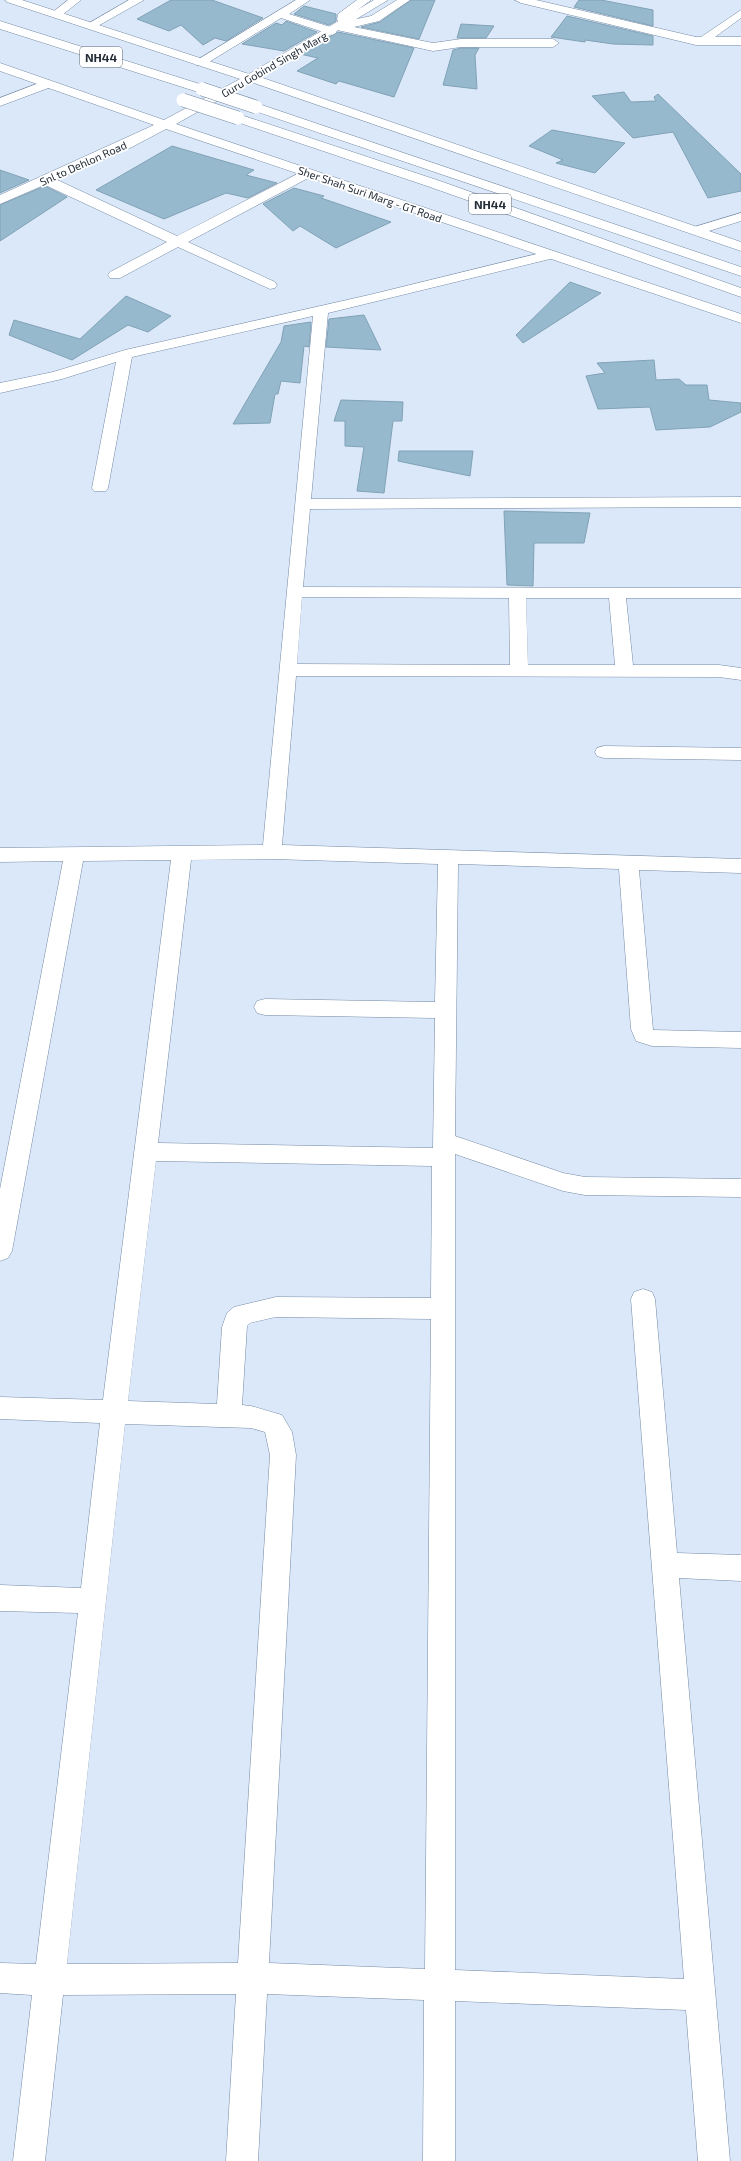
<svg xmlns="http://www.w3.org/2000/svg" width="741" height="2161" viewBox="0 0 741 2161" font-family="'Exo 2',sans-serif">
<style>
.building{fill:#97b9cd;stroke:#81a2b6}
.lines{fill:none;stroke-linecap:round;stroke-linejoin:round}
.street-casing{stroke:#758aa4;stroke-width:1}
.secondary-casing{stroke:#758aa4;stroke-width:1}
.highway-casing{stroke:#758aa4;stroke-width:1}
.street{fill:#fff;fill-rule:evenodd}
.secondary{fill:#fff;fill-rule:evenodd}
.highway{fill:#fff;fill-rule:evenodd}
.highway-bridge-casing{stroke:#758aa4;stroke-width:14;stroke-linecap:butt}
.highway-bridge{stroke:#fff;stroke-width:13}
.labels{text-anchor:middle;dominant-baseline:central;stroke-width:3.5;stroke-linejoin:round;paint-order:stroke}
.far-street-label{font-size:11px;fill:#242d38;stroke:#fff}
.shield{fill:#fff;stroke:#666c74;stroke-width:1}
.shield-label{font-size:12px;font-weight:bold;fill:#242d38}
</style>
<rect width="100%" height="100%" fill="#dae8f9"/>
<path class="building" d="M 171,0 L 212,0 L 263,18 L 226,41 L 215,38 L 203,45 L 181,25 L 169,31 L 137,19 Z
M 411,0 L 435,0 L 419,39 L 361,27 L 380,22 Z
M 579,0 L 601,0 L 653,10 L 653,26 L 574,7 Z
M 304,6 L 336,14 L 336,21 L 329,25 L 294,14 Z
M 567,16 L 653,36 L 653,45 L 613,44 L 585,40 L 585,42 L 551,37 Z
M 286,21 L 317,32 L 284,51 L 242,44 L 276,23 L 282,25 Z
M 461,24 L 494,26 L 486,38 L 457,38 Z
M 338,32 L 414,48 L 394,97 L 339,81 L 336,84 L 297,71 L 318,58 L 300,54 Z
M 461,48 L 479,48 L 475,55 L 477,89 L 443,85 L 453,50 Z
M 624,92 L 631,102 L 656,101 L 654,97 L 658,94 L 741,174 L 741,191 L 708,198 L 673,132 L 633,138 L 592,96 Z
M 552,130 L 625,143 L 595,173 L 556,163 L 563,160 L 529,146 Z
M 172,146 L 254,170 L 246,175 L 277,183 L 248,198 L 226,193 L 164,219 L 96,190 Z
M 0,170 L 29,180 L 0,193 Z
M 45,186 L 67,197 L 0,241 L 0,205 Z
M 294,188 L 324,196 L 321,198 L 391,222 L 336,248 L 300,226 L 293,231 L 263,204 Z
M 570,282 L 601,293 L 523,343 L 516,335 Z
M 126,296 L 171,316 L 148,332 L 128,325 L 72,360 L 9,335 L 14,320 L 80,339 Z
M 364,315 L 381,350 L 326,347 L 329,319 Z
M 311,322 L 309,347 L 304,346 L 300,383 L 281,381 L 278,394 L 275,394 L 270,423 L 233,424 L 281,342 L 284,326 Z
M 654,360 L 656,380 L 679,379 L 686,385 L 707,385 L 709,400 L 741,403 L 741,412 L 710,427 L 656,430 L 650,407 L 598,409 L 586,376 L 605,373 L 597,363 Z
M 341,400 L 403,402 L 402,421 L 393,421 L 384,493 L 357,491 L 364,447 L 345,446 L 345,421 L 334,421 Z
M 399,451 L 473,451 L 470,476 L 398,461 Z
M 504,511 L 590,513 L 584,543 L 534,543 L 533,586 L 507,585 Z"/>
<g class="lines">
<g class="street-casing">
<path id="street" d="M 68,0 L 81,0 L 61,16 L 53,16 L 51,14 L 53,12 Z
M 129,0 L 144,0 L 96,27 L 92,29 L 86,25 Z
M 296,0 L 310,0 L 289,14 L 334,28 L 335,25 L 344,25 L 337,20 L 338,14 L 357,0 L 371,0 L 348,17 L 352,20 L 371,16 L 397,0 L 410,0 L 379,21 L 354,27 L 433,43 L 461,39 L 553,39 L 559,43 L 553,47 L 461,47 L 433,51 L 337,30 L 336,33 L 332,35 L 281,18 L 204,65 L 196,65 L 194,62 Z
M 515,0 L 536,0 L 696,37 L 701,37 L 741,10 L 741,18 L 715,37 L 741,37 L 741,45 L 696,45 L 521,3 Z
M 47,80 L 51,81 L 53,84 L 51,87 L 0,106 L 0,98 Z
M 307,169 L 312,170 L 314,173 L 312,176 L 188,242 L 275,282 L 277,285 L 275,288 L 270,289 L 178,247 L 120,278 L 110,278 L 108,275 L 110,272 L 167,242 L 41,183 L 39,180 L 41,177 L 51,177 L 177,236 Z
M 741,213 L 741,221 L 696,235 L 689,231 L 691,228 Z
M 549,251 L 556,255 L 554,258 L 328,313 L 311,499 L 741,497 L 741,507 L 310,509 L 303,587 L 741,588 L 741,598 L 626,598 L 633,665 L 719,665 L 741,668 L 741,680 L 719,677 L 296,676 L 282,845 L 741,859 L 741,873 L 639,870 L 653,1030 L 741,1032 L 741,1048 L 652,1046 L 636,1041 L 631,1029 L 619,869 L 458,864 L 455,1136 L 563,1173 L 585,1177 L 741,1179 L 741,1197 L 585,1195 L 563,1191 L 455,1154 L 455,1970 L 684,1979 L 631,1299 L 634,1292 L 643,1289 L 652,1292 L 655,1299 L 677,1553 L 741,1555 L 741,1581 L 679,1578 L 730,2161 L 698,2161 L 686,2010 L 455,2001 L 455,2161 L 423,2161 L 424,2000 L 267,1994 L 258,2161 L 226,2161 L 236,1994 L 63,1995 L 45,2161 L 13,2161 L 32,1995 L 0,1993 L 0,1963 L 36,1964 L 78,1613 L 0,1611 L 0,1585 L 81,1588 L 100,1423 L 0,1419 L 0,1397 L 103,1400 L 171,860 L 83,861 L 12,1251 L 8,1258 L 0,1261 L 0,1189 L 63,861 L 0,862 L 0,848 L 263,845 L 313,316 L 132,357 L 108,488 L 106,491 L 94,491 L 92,488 L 116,362 L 62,379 L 0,393 L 0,383 L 53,372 L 125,350 L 369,295 ZM 302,597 L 509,598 L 510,665 L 297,664 ZM 526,598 L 609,598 L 615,665 L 528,665 ZM 272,859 L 438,864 L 435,1002 L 265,999 L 257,1001 L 254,1007 L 257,1013 L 265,1015 L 435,1018 L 433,1148 L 158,1143 L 191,860 ZM 156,1161 L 432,1166 L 431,1298 L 276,1297 L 234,1307 L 227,1313 L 222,1327 L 217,1404 L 128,1401 ZM 276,1317 L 431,1319 L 425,1969 L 269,1963 L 296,1455 L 292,1432 L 282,1415 L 251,1406 L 242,1405 L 247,1326 L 250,1323 ZM 125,1424 L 251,1428 L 265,1432 L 270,1455 L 238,1963 L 67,1964 Z
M 604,746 L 741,748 L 741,760 L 604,758 L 597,756 L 595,752 L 597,748 Z"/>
</g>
<g class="secondary-casing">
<path id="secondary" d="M 5,0 L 22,0 L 249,74 L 374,0 L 388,0 L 260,77 L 741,242 L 741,251 L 251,82 L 176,124 L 741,314 L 741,323 L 166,129 L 132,147 L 0,204 L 0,195 L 154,125 L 0,71 L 0,63 L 164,120 L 240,79 L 7,2 Z"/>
</g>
<g class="highway-casing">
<path id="highway" d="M 0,21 L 206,86 L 208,89 L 202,93 L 198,92 L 0,29 Z
M 256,103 L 741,267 L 741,276 L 252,110 L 250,107 L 252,104 Z
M 238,114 L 440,181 L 741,288 L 741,297 L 430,187 L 234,121 L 232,118 L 234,115 Z"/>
</g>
<use href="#street" class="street"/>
<use href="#secondary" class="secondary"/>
<use href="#highway" class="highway"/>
<g class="highway-bridge-casing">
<path id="highway-bridge" d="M 202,89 L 256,107
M 183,100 L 238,118"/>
</g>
<use href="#highway-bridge" class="highway-bridge"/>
</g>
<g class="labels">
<g class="far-street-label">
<text transform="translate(274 64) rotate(-30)">Guru Gobind Singh Marg</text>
<text transform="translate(83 163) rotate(-24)">Snl to Dehlon Road</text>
<text transform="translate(370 194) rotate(19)">Sher Shah Suri Marg - GT Road</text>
</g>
<g class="shield">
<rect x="80" y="47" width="42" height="20" rx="3"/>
<rect x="469" y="194" width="42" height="20" rx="3"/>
</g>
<g class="shield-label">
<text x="101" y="57">NH44</text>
<text x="490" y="204">NH44</text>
</g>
</g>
</svg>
